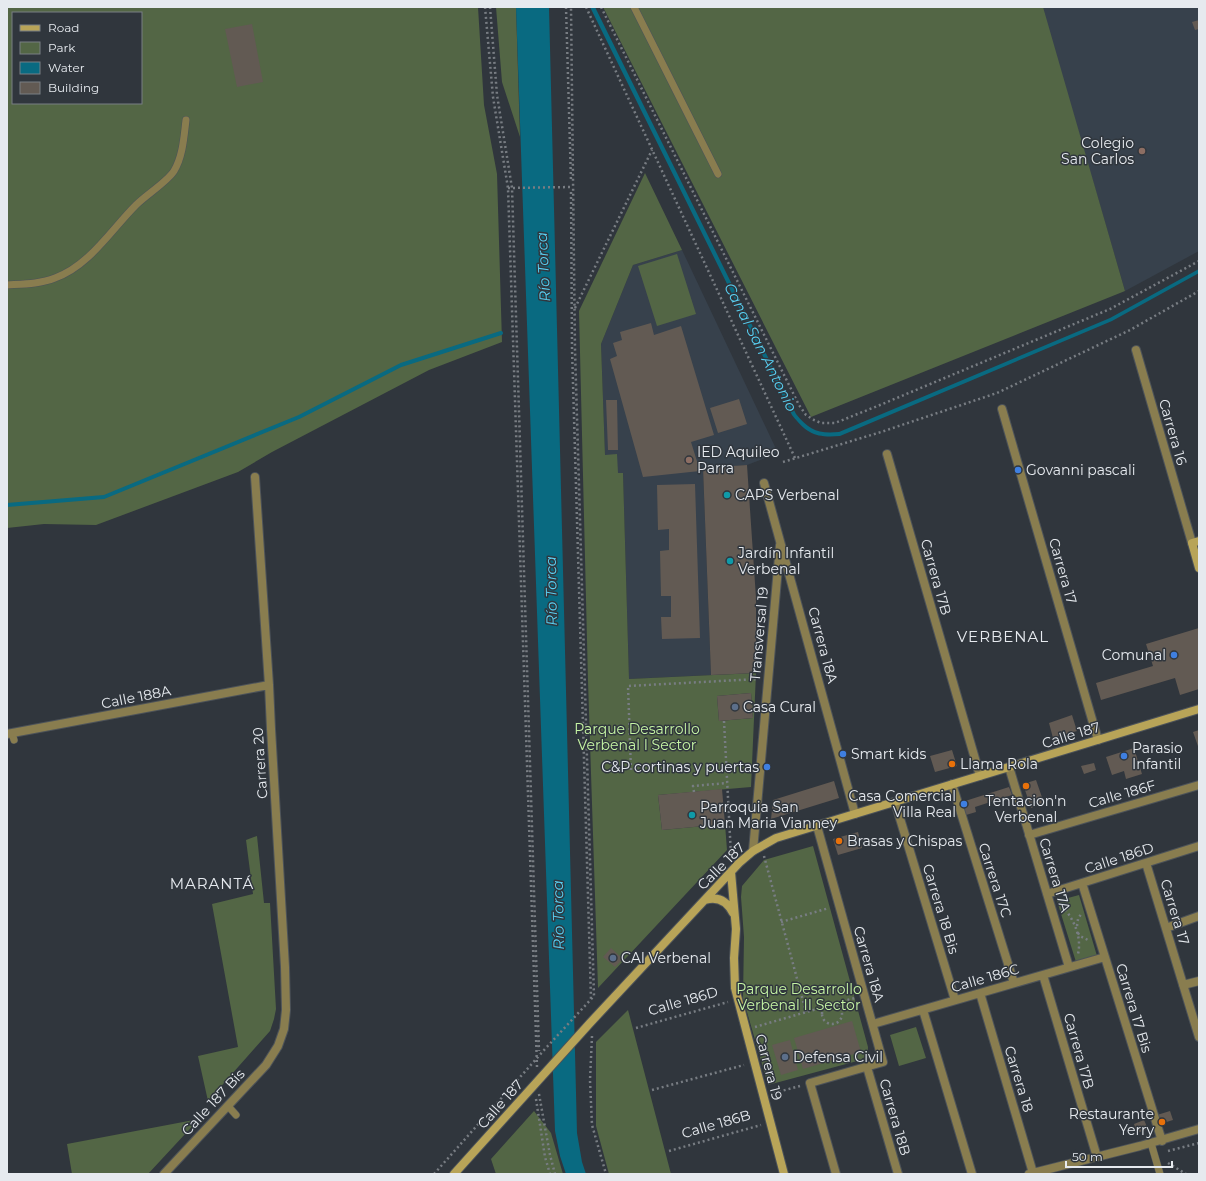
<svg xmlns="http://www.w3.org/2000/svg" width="1206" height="1181" viewBox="0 0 1206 1181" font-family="Montserrat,sans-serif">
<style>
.built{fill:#37414c}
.green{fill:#536645;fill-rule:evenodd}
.water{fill:#096a81}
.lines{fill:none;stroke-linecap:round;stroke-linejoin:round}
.stream{stroke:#096a81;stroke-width:4}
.building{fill:#625a53}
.lane-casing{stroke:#4d5359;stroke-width:8}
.street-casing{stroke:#4d5359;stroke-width:10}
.secondary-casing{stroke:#4d5359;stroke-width:10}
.path{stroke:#787d83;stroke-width:2.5;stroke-dasharray:2 3;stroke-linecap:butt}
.lane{stroke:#897d4f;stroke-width:7}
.street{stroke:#897d4f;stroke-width:8}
.secondary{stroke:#b8a458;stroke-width:8}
.education-dot{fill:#8d6e63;stroke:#30363d;stroke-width:1.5}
.shop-dot{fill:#3f7fe0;stroke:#30363d;stroke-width:1.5}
.culture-dot{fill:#0f9aa8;stroke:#30363d;stroke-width:1.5}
.service-dot{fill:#5c6f8a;stroke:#30363d;stroke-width:1.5}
.food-dot{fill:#e8710a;stroke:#30363d;stroke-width:1.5}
.labels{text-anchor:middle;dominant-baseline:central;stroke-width:3;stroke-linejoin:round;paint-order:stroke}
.poi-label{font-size:14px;fill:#e6eaef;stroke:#30363d;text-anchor:start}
.street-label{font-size:14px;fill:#e6eaef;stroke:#30363d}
.park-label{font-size:14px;fill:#c6f5a4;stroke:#30363d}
.water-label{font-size:15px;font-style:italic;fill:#5ad1f3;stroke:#30363d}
.neighbourhood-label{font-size:15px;letter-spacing:1px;fill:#e6eaef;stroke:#30363d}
</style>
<rect width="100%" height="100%" fill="#30363d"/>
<path class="built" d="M 1042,7 L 1199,7 L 1199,251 L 1125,291 Z
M 682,250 L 778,453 L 747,465 L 703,469 L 711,675 L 629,679 L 623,473 L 618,473 L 605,455 L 601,344 L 633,265 Z"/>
<path class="green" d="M 7,7 L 478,7 L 484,105 L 497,174 L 502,342 L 429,370 L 272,452 L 238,472 L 96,525 L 44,524 L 7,528 ZM 13,13 L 141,13 L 141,103 L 13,103 Z
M 496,7 L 516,7 L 520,137 L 502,82 Z
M 603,7 L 1043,7 L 1125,291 L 811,417 Z
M 645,173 L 682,250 L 633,265 L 601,344 L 605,455 L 617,454 L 618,473 L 623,473 L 629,679 L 756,673 L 751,787 L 658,795 L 662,830 L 725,824 L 727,850 L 598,988 L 588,681 L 579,311 ZM 751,693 L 753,718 L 719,721 L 717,696 Z
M 677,254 L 696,314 L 657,326 L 638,266 Z
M 257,836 L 264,903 L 270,903 L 276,1009 L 274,1019 L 270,1031 L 208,1101 L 198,1056 L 238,1047 L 212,904 L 253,894 L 246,840 Z
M 813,846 L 868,1047 C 868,1053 866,1056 861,1060 L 768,1085 L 743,998 L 744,937 L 741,897 L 742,886 L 764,860 Z
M 1079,895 L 1097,956 L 1076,962 L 1057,901 Z
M 628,1010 L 671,1174 L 609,1174 L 596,1126 L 596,1042 Z
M 916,1027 L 926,1058 L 899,1066 L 890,1035 Z
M 534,1111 L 551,1133 L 563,1174 L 496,1174 L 491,1159 Z
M 199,1119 L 148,1174 L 72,1174 L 67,1144 Z"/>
<path class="water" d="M 516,7 L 549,7 L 577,1133 L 582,1162 L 586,1174 L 566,1174 L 560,1156 L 555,1131 Z
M 590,7 L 595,7 L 796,414 C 809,430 818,434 839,432 L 1110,318 L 1199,269 L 1199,273 L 1112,321 L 840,436 C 816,438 807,434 792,415 Z"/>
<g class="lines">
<path class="stream" d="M 7,505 L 104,497 L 299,417 L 401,365 L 501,333"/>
</g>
<path class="building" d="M 1199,20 L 1199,29 L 1195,30 L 1192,22 Z
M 252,24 L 263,82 L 237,87 L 225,29 Z
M 651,323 L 654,335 L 681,326 L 714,435 L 691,442 L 700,471 L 643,477 L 610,359 L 617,356 L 613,343 L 622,340 L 620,332 Z
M 739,399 L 747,424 L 718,433 L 710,408 Z
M 606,400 L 617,400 L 618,450 L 608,450 Z
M 747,465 L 756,598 L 756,673 L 711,675 L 703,468 Z
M 695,484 L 700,638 L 662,639 L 661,617 L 671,617 L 671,596 L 661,596 L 660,551 L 669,550 L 669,529 L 658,530 L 657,485 Z
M 1199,628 L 1199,689 L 1180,695 L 1175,678 L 1101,700 L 1096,683 L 1153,666 L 1146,644 Z
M 751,693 L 753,718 L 719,721 L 717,696 Z
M 1072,715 L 1077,731 L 1053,738 L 1049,723 Z
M 1199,730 L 1199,749 L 1193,732 Z
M 1134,748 L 1142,774 L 1126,779 L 1124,771 L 1112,775 L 1106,757 Z
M 952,750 L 957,766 L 935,772 L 930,756 Z
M 1094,763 L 1096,770 L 1084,774 L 1081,766 Z
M 1036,780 L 1044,803 L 1031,808 L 1023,784 Z
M 834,781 L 839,798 L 771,819 L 773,800 Z
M 1009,787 L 1012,795 L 975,807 L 976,812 L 966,815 L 962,802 Z
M 722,789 L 725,824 L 662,830 L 658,795 Z
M 858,832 L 862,848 L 838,855 L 833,839 Z
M 611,948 L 623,959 L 615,967 L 603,957 Z
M 852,1021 L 861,1052 L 803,1069 L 794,1038 Z
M 790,1040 L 798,1070 L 781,1075 L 772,1045 Z
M 1170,1111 L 1173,1120 L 1160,1124 L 1157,1115 Z
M 1144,1120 L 1148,1129 L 1137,1133 L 1134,1124 Z"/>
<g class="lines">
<g class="lane-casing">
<path id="lane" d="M 634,7 L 718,174
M 7,285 C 23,284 40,284 55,278 C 89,266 111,230 136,205 C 146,195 168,181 174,171 C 183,156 184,136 186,120
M 12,733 L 14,740
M 228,1106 L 236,1115
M 1151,1143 L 1160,1174"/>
</g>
<g class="street-casing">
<path id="street" d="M 1136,350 L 1192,543
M 1002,409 L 1098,740
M 887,454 L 980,776
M 764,483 L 855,814
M 7,734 L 269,685
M 1009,767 L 1069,967
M 952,784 L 1014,983
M 895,802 L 955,1000
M 817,826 L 883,1062 L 810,1083 L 836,1174
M 1029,835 L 1199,785
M 753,851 L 780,545
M 1146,863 L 1199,1037
M 1082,883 L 1162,1141
M 1047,894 L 1199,846
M 1166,928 L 1199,916
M 1043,975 L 1097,1157
M 1183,985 L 1199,981
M 980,993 L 1033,1173
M 923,1010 L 972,1174
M 873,1024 L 1105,957
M 867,1067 L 898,1174
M 164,1174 L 266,1065 L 278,1046 L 284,1029 L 286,1010 L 285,967 L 271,729 L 269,685 L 255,477
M 1029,1174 L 1140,1146 L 1199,1129"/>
</g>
<g class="secondary-casing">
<path id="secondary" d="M 1199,541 L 1192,543 L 1199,568
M 731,872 L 736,929 L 734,958 L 735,988 L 784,1174
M 705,900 C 718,896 727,901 733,913
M 454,1174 L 590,1023 L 739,863 L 753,851 L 776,838 L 1199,709"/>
</g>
<path class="path" d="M 485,7 L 493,97 L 508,188 L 537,1067
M 490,7 L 497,95 L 512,188 L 539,1051
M 566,7 L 571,181
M 586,7 L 795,458
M 601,7 L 799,405 L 806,415 L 814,420 L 821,423 L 835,423 L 880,405 L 1110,309 L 1199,261
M 508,188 L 571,187
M 571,192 L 572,349 L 591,999
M 575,308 L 652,150
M 783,462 L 881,432 L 997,393 L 1130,330 L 1199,291
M 724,721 L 731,855
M 631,770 L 628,686 L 758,679
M 694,792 L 693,786 L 727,783
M 764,856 L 806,1012
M 1062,906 C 1074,919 1082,937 1078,954
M 781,922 L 829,908
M 1077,926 L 1078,919 L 1081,914
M 1078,933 L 1080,936 L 1090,941
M 833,1004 L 855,998
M822 1014a10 10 0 1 1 20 0a10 10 0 1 1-20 0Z
M 755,1027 L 827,1006
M 636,1028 L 728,1002
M 592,1036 L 590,1080 L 592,1125 L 606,1174
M 652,1090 L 744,1065
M 774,1093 L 800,1086
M 539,1094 L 550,1155 L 555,1174
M 536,1099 L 545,1157 L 550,1174
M 669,1151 L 761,1125
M 1168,1151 L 1199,1143
M 1168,1163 L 1186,1174
M 434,1174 L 545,1049 L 594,996 L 575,349 L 571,7"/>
<use href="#lane" class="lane"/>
<use href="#street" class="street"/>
<use href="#secondary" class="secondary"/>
</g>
<g class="education-dot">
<circle cx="1142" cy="151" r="4"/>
<circle cx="689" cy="460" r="4"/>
</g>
<g class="shop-dot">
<circle cx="1018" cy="470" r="4"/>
<circle cx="1174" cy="655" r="4"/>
<circle cx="843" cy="754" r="4"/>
<circle cx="1124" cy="756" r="4"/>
<circle cx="767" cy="767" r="4"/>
<circle cx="964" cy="804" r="4"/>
</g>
<g class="culture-dot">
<circle cx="727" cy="495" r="4"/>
<circle cx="730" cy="561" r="4"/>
<circle cx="692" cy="815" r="4"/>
</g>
<g class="service-dot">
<circle cx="735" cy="707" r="4"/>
<circle cx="613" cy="958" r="4"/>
<circle cx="785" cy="1057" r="4"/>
</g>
<g class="food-dot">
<circle cx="952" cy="764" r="4"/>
<circle cx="1026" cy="786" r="4"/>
<circle cx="839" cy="841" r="4"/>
<circle cx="1162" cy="1122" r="4"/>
</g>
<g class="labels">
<g class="poi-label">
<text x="1134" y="143" text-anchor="end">Colegio<tspan x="1134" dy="16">San Carlos</tspan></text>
<text x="697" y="452">IED Aquileo<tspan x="697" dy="16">Parra</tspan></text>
<text x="1026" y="470">Govanni pascali</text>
<text x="735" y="495">CAPS Verbenal</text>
<text x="738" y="553">Jardín Infantil<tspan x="738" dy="16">Verbenal</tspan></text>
<text x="1166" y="655" text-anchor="end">Comunal</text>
<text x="743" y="707">Casa Cural</text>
<text x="1132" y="748">Parasio<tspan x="1132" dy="16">Infantil</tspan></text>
<text x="851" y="754">Smart kids</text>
<text x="960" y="764">Llama Rola</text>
<text x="759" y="767" text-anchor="end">C&amp;P cortinas y puertas</text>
<text x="956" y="796" text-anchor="end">Casa Comercial<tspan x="956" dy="16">Villa Real</tspan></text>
<text x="1026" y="801" text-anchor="middle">Tentacion'n<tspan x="1026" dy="16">Verbenal</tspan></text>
<text x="700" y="807">Parroquia San<tspan x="700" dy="16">Juan Maria Vianney</tspan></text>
<text x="847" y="841">Brasas y Chispas</text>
<text x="621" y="958">CAI Verbenal</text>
<text x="793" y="1057">Defensa Civil</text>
<text x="1154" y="1114" text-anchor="end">Restaurante<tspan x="1154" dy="16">Yerry</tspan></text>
</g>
<g class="street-label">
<text transform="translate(1173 432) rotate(74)">Carrera 16</text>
<text transform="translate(1063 571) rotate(74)">Carrera 17</text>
<text transform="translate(936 577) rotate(74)">Carrera 17B</text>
<text transform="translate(759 634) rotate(-85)">Transversal 19</text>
<text transform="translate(823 645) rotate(75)">Carrera 18A</text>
<text transform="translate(136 697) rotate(-11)">Calle 188A</text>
<text transform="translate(1071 735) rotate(-17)">Calle 187</text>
<text transform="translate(260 763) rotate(-94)">Carrera 20</text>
<text transform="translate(1122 794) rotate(-16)">Calle 186F</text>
<text transform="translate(1119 858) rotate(-18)">Calle 186D</text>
<text transform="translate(721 866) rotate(-45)">Calle 187</text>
<text transform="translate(1055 875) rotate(73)">Carrera 17A</text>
<text transform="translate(995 880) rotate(72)">Carrera 17C</text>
<text transform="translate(941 909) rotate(73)">Carrera 18 Bis</text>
<text transform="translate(1175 912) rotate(73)">Carrera 17</text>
<text transform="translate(869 964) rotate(74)">Carrera 18A</text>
<text transform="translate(985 978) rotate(-16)">Calle 186C</text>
<text transform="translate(683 1001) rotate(-16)">Calle 186D</text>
<text transform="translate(1134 1008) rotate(73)">Carrera 17 Bis</text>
<text transform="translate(1079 1051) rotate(74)">Carrera 17B</text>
<text transform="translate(769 1067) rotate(75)">Carrera 19</text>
<text transform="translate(1019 1079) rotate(73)">Carrera 18</text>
<text transform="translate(213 1102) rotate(-47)">Calle 187 Bis</text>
<text transform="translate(500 1104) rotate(-48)">Calle 187</text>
<text transform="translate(895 1117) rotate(74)">Carrera 18B</text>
<text transform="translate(716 1124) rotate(-16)">Calle 186B</text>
</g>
<g class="park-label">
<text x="637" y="729">Parque Desarrollo<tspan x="637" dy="16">Verbenal I Sector</tspan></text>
<text x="799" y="989">Parque Desarrollo<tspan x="799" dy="16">Verbenal II Sector</tspan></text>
</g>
<g class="water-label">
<text transform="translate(543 267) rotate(-93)">Río Torca</text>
<text transform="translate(761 347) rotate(63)">Canal San Antonio</text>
<text transform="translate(551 591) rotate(-91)">Río Torca</text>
<text transform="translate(558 915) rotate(-91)">Río Torca</text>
</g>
<g class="neighbourhood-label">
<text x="1003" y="636">VERBENAL</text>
<text x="212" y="883">MARANTÁ</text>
</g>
</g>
<rect width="1206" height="1181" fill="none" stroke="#e6eaef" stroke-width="16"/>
<rect x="12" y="12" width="130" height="92" fill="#30363d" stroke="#797e84"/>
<rect x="20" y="25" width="20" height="6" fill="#b8a458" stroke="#797e84"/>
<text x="48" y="32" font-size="12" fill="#e6eaef">Road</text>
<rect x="20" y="42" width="20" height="12" fill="#536645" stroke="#797e84"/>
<text x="48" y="52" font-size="12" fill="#e6eaef">Park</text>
<rect x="20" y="62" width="20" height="12" fill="#096a81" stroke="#797e84"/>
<text x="48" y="72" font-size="12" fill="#e6eaef">Water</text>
<rect x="20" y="82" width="20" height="12" fill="#625a53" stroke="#797e84"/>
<text x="48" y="92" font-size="12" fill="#e6eaef">Building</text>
<path d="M1066 1161v6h106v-6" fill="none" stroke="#e6eaef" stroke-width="2"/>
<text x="1072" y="1161" font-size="12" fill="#e6eaef" stroke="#30363d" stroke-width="3" paint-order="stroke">50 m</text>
</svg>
